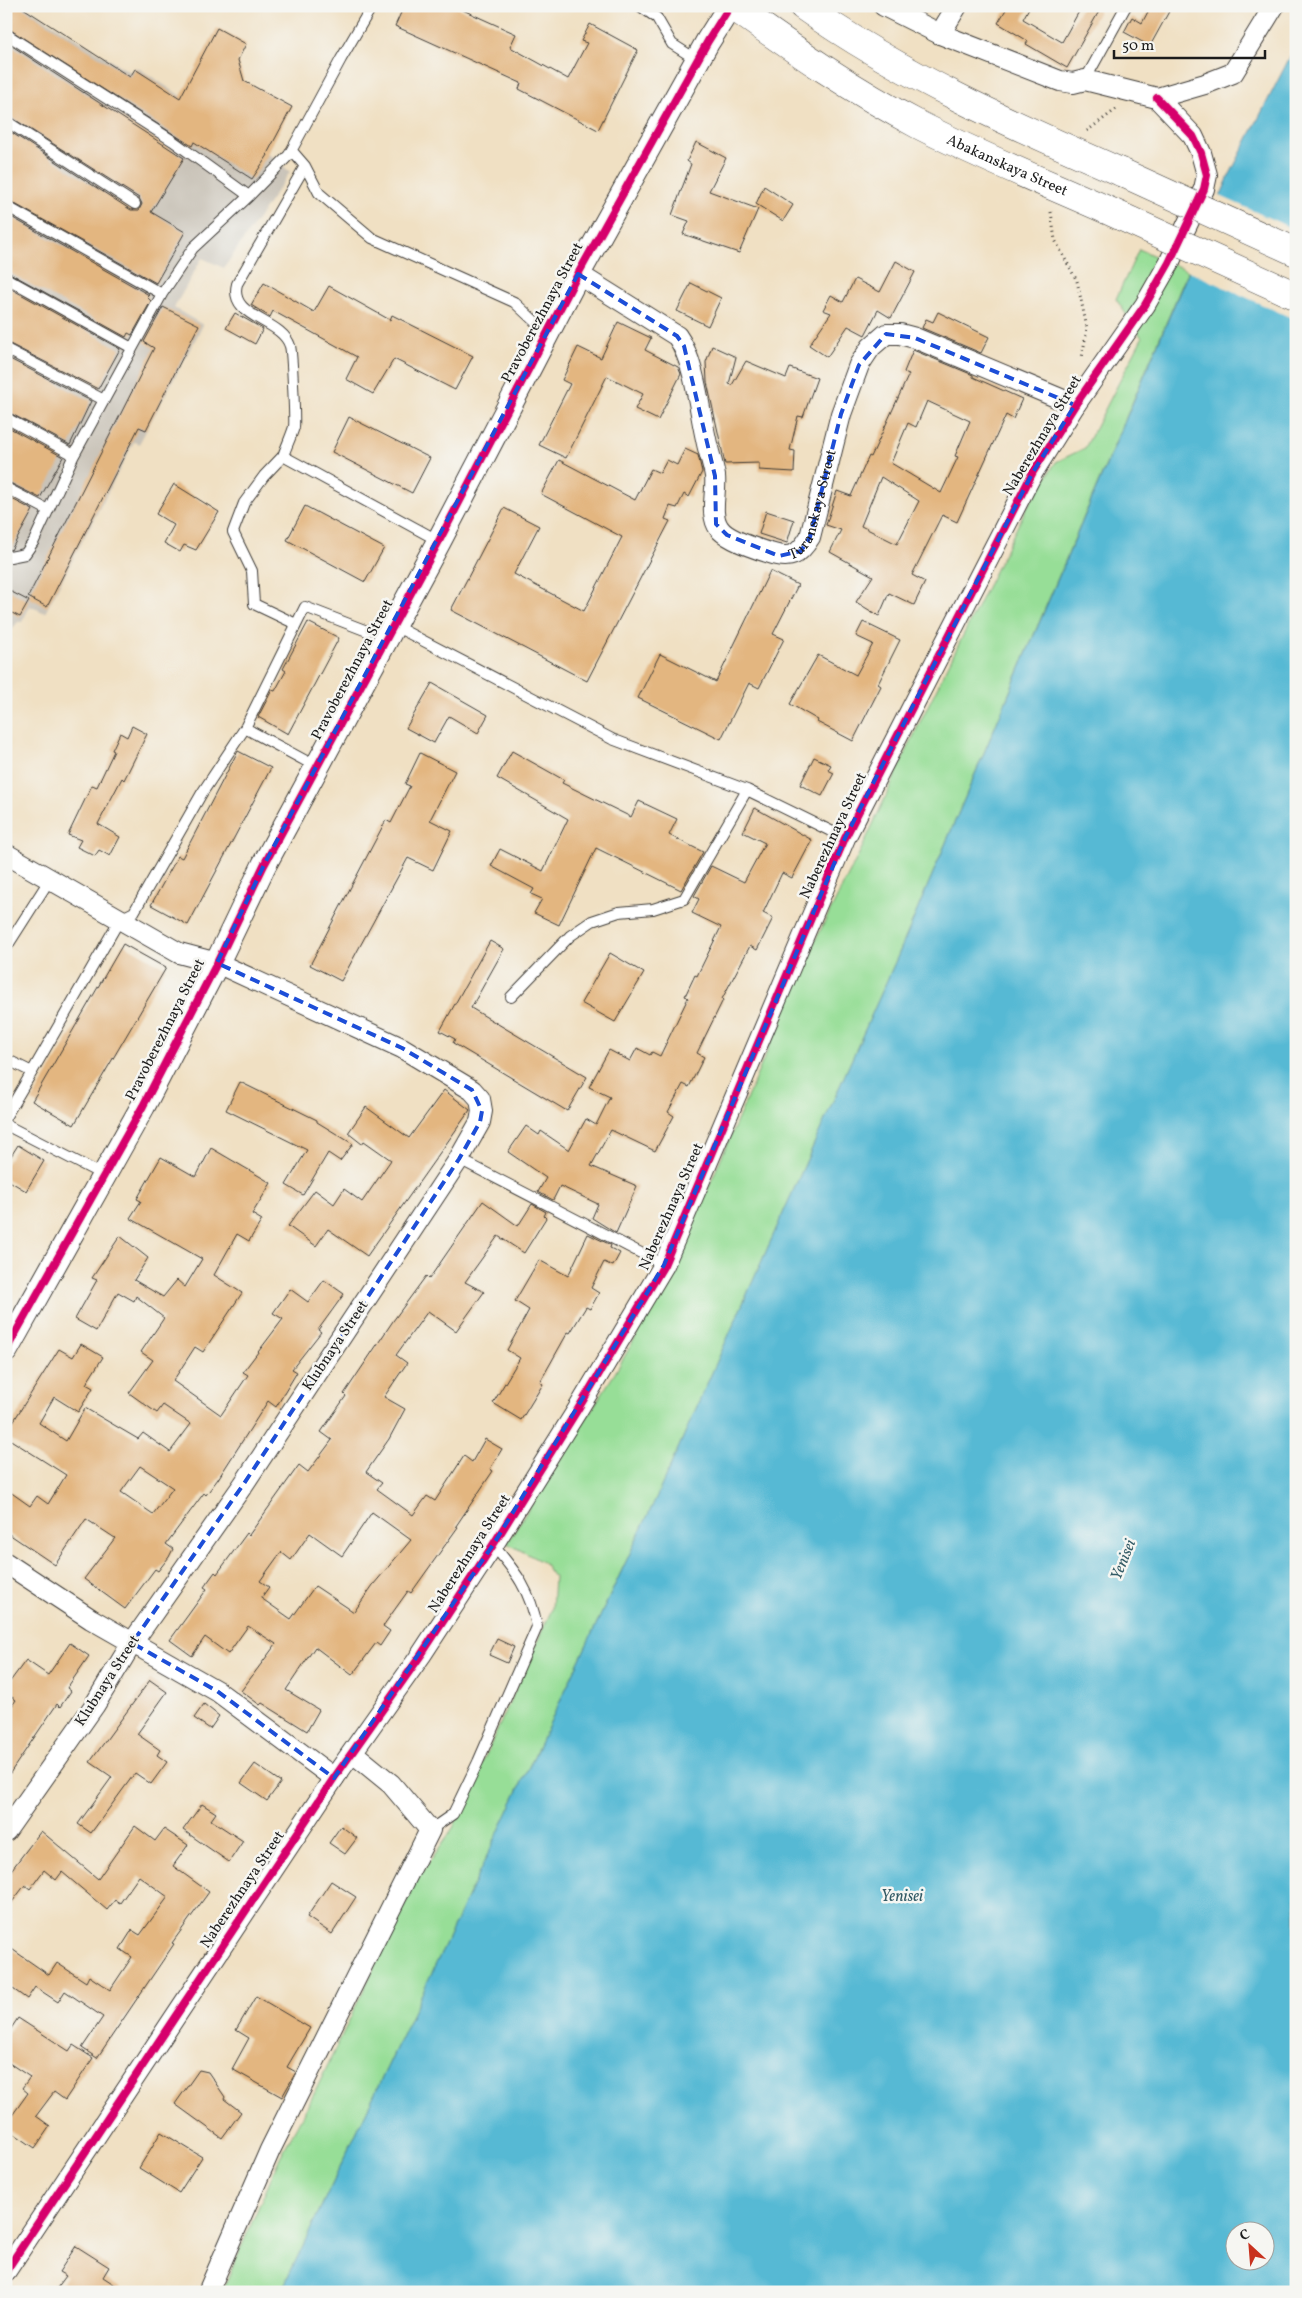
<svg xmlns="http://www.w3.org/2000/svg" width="1302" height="2298" viewBox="0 0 1302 2298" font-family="Vollkorn,serif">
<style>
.industrial{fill:#c9c3b8}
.green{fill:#97de97;stroke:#5a7d5a}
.water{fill:#56b9d4;stroke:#396a78;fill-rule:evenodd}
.pier{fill:#f0e0c3}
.building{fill:#e3b680;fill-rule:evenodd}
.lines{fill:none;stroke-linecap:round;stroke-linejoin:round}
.service-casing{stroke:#3c3935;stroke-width:12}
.minor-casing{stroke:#3c3935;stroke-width:22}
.tertiary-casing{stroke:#3c3935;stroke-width:26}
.secondary-casing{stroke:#3c3935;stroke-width:29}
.path{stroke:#3c3935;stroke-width:3;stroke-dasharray:1 4;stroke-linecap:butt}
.service{stroke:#fff;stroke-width:10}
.minor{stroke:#fff;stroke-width:20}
.tertiary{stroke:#fff;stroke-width:24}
.secondary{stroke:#fff;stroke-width:28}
.secondary-bridge-casing{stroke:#3c3935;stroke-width:29;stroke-linecap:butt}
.secondary-bridge{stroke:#fff;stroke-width:28}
.cycleway-casing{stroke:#f6f6f2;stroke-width:11}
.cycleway{stroke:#d6006c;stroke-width:8}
.marked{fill:none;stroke:#1d4ed8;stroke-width:4;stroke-dasharray:10 6;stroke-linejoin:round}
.labels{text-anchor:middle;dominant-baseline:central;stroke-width:5;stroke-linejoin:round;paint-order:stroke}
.street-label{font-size:15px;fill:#1c1c1c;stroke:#f6f6f2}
.water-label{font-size:16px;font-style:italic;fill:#335b66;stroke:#f6f6f2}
</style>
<rect width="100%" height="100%" fill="#f6f6f2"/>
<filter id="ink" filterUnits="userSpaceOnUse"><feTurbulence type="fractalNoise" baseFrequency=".02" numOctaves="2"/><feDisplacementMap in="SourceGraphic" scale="10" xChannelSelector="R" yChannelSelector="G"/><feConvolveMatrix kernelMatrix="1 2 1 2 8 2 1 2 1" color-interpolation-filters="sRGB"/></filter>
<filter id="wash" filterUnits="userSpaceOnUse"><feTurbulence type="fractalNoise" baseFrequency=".0096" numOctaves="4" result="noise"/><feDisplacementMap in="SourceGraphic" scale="20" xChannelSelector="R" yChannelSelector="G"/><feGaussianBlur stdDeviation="1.12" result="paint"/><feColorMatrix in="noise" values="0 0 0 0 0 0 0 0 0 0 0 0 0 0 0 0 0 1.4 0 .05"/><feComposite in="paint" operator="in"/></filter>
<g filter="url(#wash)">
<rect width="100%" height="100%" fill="#f0e0c3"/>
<path class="industrial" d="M 6,6 L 24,6 L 130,72 L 137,67 L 270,155 L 290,172 L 224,268 L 202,258 L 174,308 L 203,325 L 139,444 L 134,442 L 45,613 L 30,606 L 22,622 L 18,622 L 6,636 Z"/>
<path class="green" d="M 1139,249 L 1188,271 L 897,958 L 657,1496 L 281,2292 L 222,2292 L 280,2157 L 314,2094 L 414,1884 L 453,1828 L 552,1609 L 554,1577 L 544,1563 L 507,1543 L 615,1373 L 669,1279 L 812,947 L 863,846 L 920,722 L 1027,507 L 1056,462 L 1085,448 L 1142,338 L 1116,299 Z"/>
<path class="water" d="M 1296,45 L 1296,2292 L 281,2292 L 657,1496 L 897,958 L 1229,176 ZM 1234,2230 L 1264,2230 L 1264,2260 L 1234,2260 Z"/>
<path class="pier" d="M 1218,195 L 1296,230 L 1296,320 L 1186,270 Z"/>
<g id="blocks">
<path class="building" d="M 6,6 L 20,6 L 130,77 L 135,69 L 180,98 L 217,28 L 246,44 L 238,60 L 244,81 L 292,107 L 267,154 L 268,155 L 252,179 L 194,142 L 192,146 L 6,27 Z
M 404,6 L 454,6 L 516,34 L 510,47 L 568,79 L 587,43 L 581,41 L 590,24 L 638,50 L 598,130 L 519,89 L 521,83 L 395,26 Z
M 1008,6 L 1030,6 L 1023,19 L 1062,42 L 1082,6 L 1102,6 L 1067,68 L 1026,44 L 1028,41 L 998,23 Z
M 1151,6 L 1172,6 L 1150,46 L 1124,32 L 1132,17 L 1142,23 Z
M 6,42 L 184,158 L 151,212 L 185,232 L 156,283 L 6,199 L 6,129 L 131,210 L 139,210 L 142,204 L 139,198 L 6,114 Z
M 696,142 L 726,158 L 709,191 L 758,209 L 739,253 L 683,234 L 689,221 L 672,215 L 691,164 L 687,161 Z
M 764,186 L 793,205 L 783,221 L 756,204 Z
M 6,214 L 149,295 L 147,297 L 151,301 L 132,335 L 128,333 L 126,337 L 6,271 Z
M 896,261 L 915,272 L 891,318 L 878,310 L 865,335 L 848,326 L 827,357 L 809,345 L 831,313 L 823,310 L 831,295 L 843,302 L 855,279 L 880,292 Z
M 264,283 L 314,312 L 329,286 L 390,320 L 392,315 L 473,356 L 455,390 L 394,359 L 373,394 L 346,379 L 357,357 L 273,311 L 270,317 L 251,305 Z
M 691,283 L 721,298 L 708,326 L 677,311 Z
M 6,286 L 120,349 L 98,389 L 6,342 Z
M 163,307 L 199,325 L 146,430 L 139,427 L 47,607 L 28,597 L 154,348 L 144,342 Z
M 938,312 L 989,337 L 981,353 L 922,328 L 926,319 L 933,322 Z
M 235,313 L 263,329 L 255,344 L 226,328 Z
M 618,322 L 651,338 L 645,350 L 678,367 L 681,374 L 658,420 L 635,409 L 643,394 L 607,376 L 566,458 L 539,445 L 570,384 L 562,380 L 578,347 L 601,358 Z
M 712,346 L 736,357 L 729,384 L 732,385 L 746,361 L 786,378 L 790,368 L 817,378 L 803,417 L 798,416 L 790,450 L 795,451 L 794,472 L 759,470 L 759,463 L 725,464 L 707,382 L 706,362 Z
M 913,350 L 973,375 L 973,377 L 1022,399 L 1013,419 L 1006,415 L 957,522 L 942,515 L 912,575 L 925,582 L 914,605 L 889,593 L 879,616 L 856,602 L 873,576 L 830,552 L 841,530 L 826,525 L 837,491 L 851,496 L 869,456 L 871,457 L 909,374 L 904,372 ZM 927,401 L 970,421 L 955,456 L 958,457 L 941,493 L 891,463 L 908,423 L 916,427 ZM 881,477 L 919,501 L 897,544 L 861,526 Z
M 6,357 L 91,401 L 70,445 L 6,411 Z
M 349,417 L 430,458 L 412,493 L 332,452 Z
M 6,426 L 63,457 L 40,498 L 6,481 Z
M 685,449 L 698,455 L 702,472 L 689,497 L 684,494 L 677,508 L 670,506 L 665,519 L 670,521 L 587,681 L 451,610 L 504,508 L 539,526 L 514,574 L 584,611 L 622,537 L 541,494 L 559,460 L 635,500 L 651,469 L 660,473 L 667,460 L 677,465 Z
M 174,484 L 219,512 L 196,550 L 184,545 L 180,552 L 164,543 L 174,525 L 156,514 Z
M 6,496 L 33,510 L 11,550 L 6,548 Z
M 305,506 L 384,548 L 365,582 L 287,540 Z
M 766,511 L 794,520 L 787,543 L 759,534 Z
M 770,571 L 798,585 L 773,634 L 784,639 L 759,688 L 749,683 L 721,739 L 638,698 L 660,654 L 716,682 Z
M 6,589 L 29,601 L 20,617 L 6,610 Z
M 308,622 L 339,638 L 288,734 L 258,717 L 272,690 L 275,691 L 286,671 L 283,669 Z
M 863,622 L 900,640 L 878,684 L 881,686 L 853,741 L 817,722 L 818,720 L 790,704 L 818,655 L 856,675 L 873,644 L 856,636 Z
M 432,683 L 488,715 L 478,733 L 449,716 L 434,743 L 406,728 Z
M 132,726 L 147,734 L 124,780 L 122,778 L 98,824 L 120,837 L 110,856 L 99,850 L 95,856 L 77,847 L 81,840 L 68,835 L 92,785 L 97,787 L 114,751 L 112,750 L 120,733 L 127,737 Z
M 238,751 L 271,768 L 188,925 L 151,905 L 178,856 L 182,858 Z
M 512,751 L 564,780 L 562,783 L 631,817 L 639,801 L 677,819 L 669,835 L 703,852 L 681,890 L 596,848 L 559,925 L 534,913 L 542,899 L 531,894 L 534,889 L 491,866 L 500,849 L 543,871 L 568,819 L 497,778 Z
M 420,753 L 455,771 L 430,820 L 452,831 L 433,870 L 408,858 L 341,981 L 310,965 L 386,820 L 391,823 L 410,786 L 405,784 Z
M 814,757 L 831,765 L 828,770 L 834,773 L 822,796 L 800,785 Z
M 755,808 L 812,840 L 792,878 L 782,873 L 763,913 L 773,918 L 757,950 L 750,946 L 722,999 L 723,1000 L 697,1053 L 704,1057 L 689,1087 L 683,1084 L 668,1112 L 674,1116 L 655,1151 L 611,1130 L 591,1166 L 637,1186 L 616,1233 L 592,1218 L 598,1204 L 560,1186 L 553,1200 L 538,1192 L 546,1178 L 508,1152 L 526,1126 L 539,1135 L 541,1131 L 569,1150 L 586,1119 L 596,1125 L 610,1097 L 589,1087 L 609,1050 L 630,1061 L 637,1048 L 650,1055 L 652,1052 L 660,1056 L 688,998 L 685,996 L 695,975 L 697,976 L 721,927 L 692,913 L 699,899 L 694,896 L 711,866 L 744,882 L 765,843 L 743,832 Z
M 490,941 L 504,949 L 471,1008 L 587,1077 L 567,1111 L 453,1043 L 455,1039 L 440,1031 Z
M 123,944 L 166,968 L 74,1125 L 32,1101 Z
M 610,953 L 644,973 L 615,1022 L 581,1003 Z
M 240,1082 L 317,1120 L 317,1122 L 353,1144 L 340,1161 L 328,1153 L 303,1195 L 286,1185 L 307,1150 L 226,1110 Z
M 444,1090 L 470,1110 L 367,1256 L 328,1229 L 316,1246 L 288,1226 L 315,1190 L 334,1204 L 344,1189 L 362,1202 L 391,1160 L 364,1141 L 362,1144 L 348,1133 L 366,1107 L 409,1138 Z
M 18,1145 L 44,1161 L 26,1191 L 6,1179 L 6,1164 Z
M 211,1148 L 271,1183 L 252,1214 L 262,1220 L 249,1241 L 237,1234 L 214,1275 L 242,1293 L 203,1352 L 195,1347 L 173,1381 L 221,1415 L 248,1375 L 243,1372 L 283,1319 L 273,1313 L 290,1289 L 308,1302 L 324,1280 L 344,1294 L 318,1330 L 321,1332 L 292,1369 L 297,1372 L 276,1407 L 268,1401 L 218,1479 L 206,1495 L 204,1493 L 166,1544 L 173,1549 L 169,1557 L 158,1571 L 155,1569 L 125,1609 L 84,1579 L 115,1538 L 86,1519 L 55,1565 L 6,1532 L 6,1489 L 30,1506 L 37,1496 L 48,1504 L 66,1475 L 6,1437 L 6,1433 L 59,1349 L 73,1357 L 81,1344 L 103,1357 L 86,1384 L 93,1388 L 78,1412 L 54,1397 L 39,1423 L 66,1441 L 85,1408 L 138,1439 L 143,1433 L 170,1452 L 191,1424 L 163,1405 L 157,1413 L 129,1393 L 153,1360 L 141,1352 L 164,1318 L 136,1296 L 134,1301 L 118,1292 L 96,1331 L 75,1319 L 97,1280 L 92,1278 L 120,1236 L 148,1258 L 134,1280 L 163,1297 L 177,1280 L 185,1287 L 202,1259 L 130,1218 L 141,1201 L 137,1199 L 161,1157 L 196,1177 ZM 140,1466 L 173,1488 L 153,1514 L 121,1492 Z
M 483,1201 L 518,1226 L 532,1204 L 546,1212 L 544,1216 L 546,1218 L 524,1253 L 498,1236 L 465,1282 L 484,1292 L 456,1331 L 428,1311 L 396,1355 L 407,1363 L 384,1397 L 405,1409 L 389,1439 L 366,1472 L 382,1483 L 377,1489 L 413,1515 L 427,1496 L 435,1501 L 464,1456 L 472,1462 L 485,1439 L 502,1449 L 490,1469 L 493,1471 L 456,1526 L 458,1527 L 411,1593 L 408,1591 L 383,1626 L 390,1631 L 380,1646 L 376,1643 L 352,1675 L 315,1647 L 286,1690 L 319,1710 L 307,1731 L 262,1703 L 260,1705 L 241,1691 L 276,1644 L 248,1626 L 228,1654 L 205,1637 L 192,1656 L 170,1640 L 207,1589 L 204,1587 L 215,1572 L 217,1574 L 247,1533 L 249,1535 L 299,1465 L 308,1472 L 332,1440 L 321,1432 L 346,1396 L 344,1394 L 393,1321 L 426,1276 L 429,1279 ZM 372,1512 L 411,1540 L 373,1585 L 354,1612 L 315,1586 L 291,1619 L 261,1598 L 269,1587 L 260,1581 L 281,1552 L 291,1560 L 310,1533 L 342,1556 Z
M 588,1234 L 611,1245 L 610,1248 L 620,1253 L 613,1266 L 604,1262 L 591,1288 L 599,1293 L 590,1309 L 586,1307 L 570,1333 L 568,1332 L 540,1382 L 543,1384 L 521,1420 L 493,1403 L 520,1358 L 507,1350 L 529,1310 L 515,1301 L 539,1260 L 568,1276 Z
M 497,1639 L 514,1647 L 507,1663 L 489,1655 Z
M 70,1643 L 89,1656 L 67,1688 L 71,1691 L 60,1707 L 57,1704 L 6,1779 L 6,1714 L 16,1700 L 6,1693 L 6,1687 L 26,1660 L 48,1675 Z
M 150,1680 L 167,1692 L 137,1734 L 160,1750 L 157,1755 L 167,1762 L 151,1784 L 135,1773 L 91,1833 L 78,1824 L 112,1777 L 90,1762 Z
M 204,1704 L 219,1716 L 210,1729 L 194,1718 Z
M 255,1764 L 281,1782 L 267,1801 L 241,1783 Z
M 202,1804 L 216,1813 L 211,1820 L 243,1841 L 229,1862 L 183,1830 Z
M 135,1826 L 155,1841 L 164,1829 L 188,1845 L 173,1866 L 209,1892 L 172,1943 L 174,1944 L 97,2058 L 82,2048 L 103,2017 L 65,1991 L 58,2002 L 35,1987 L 27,1999 L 6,1984 L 6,1945 L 49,1975 L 57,1963 L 86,1982 L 89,1976 L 110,1990 L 132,1957 L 120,1949 L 132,1930 L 140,1935 L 168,1897 L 139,1876 L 120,1903 L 115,1900 L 107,1910 L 62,1872 L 56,1880 L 44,1870 L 30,1889 L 25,1885 L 6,1910 L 6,1877 L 41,1831 L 98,1879 Z
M 341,1826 L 357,1838 L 345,1854 L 329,1843 Z
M 331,1881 L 356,1897 L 332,1934 L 307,1917 Z
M 256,1996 L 310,2028 L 287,2067 L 296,2072 L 282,2097 L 232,2069 L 249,2038 L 236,2030 Z
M 18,2018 L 69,2051 L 73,2045 L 93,2058 L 65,2100 L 54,2092 L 36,2116 L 50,2126 L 35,2148 L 6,2128 L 6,2124 L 28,2093 L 22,2088 L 30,2077 L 6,2061 L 6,2036 Z
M 199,2070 L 208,2072 L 225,2097 L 224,2099 L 241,2112 L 222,2138 L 175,2104 Z
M 161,2132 L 202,2157 L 179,2193 L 139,2168 Z
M 76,2246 L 109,2267 L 103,2277 L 126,2292 L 54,2292 L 66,2276 L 59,2272 Z"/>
</g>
</g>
<g filter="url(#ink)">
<use href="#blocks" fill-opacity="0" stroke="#3c3935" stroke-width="1"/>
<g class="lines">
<g class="service-casing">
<path id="service" d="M 640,6 L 657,18 L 672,44 L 697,60
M 6,34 L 173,141 L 249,196
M 1085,80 L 1126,6
M 6,121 L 135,204
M 292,151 L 305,166 L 319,193 L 372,238 L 514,302 L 547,333
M 6,206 L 162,294
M 6,278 L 132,348
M 6,349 L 104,400
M 6,418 L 74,455
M 283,456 C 286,447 291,437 294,427 C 295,421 292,352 290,346 C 282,319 228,318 237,284 L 305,166
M 6,488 L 48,510
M 6,555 L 10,557 L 25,554 L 34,541 L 74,455 L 162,294 L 193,248 L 249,196 L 289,155 L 341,59 L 372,6
M 296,624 L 254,604 L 252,571 L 233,532 L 244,503 L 264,476 L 283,456 L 439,541
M 245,728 L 317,767
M 6,948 L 50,879
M 511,997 L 570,936 L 592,921 L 619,912 L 653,909 L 684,899 L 747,790
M 6,1059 L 32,1072 L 6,1116
M 32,1072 L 120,919 L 134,912 L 202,793 L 245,728 L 305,607 L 367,631 L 393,625 L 612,739 L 747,790 L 845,838
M 6,1125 L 105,1176
M 459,1159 L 664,1265
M 430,1830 L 453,1814 L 478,1762 L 537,1627 C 531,1591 516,1572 493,1545"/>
</g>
<g class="minor-casing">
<g id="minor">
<path d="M 884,6 L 940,34 L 1060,81 L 1073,83 L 1085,80 L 1157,98"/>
<path d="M 940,34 L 957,6"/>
<path d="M 1157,98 L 1205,84 L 1233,73 L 1274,6"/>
<path id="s1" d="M 578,274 L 677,336 C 695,361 699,409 706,439 C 708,451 713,463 715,476 C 717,492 709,514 719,528 C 726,539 757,549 770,553 C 791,560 799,555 810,537 L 841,414 L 859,365 L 871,347 L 886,334 L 900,334 L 915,338 L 1075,405"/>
<path d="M 6,854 L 179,953 L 217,963 L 402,1048 L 472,1090 L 480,1099 L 482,1111 L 480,1122 L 459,1159 L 243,1485 L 132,1643 L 94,1706 L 6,1831"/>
<path d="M 6,1563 L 91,1619 L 217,1691 L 334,1778"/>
<path d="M 6,2271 L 334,1778 L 421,1655 L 493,1545 L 578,1409 L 664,1265 L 845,838 L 1033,472 L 1075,405 L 1145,305 L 1169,263 L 1204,189 L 1207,175 L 1201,153 L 1193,136 L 1157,98"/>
<path d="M 208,2292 L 270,2150 L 430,1830 L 391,1784 L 353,1753"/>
</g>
</g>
<g class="tertiary-casing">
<path id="tertiary" d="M 6,1350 L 143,1106 L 217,963 L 264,865 L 439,541 L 578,274 L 708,41 L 730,6"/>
</g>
<g class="secondary-casing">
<g id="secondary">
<path id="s2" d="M 733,6 C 793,49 854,91 919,125 C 980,156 1044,182 1107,210"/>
<path d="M 803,6 C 902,76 1013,125 1123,173"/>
</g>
</g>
<path class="path" d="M 1087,131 L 1118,108
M 1051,212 L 1055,240 L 1077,281 L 1087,328 L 1082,358"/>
<use href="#service" class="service"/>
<use href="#minor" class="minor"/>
<use href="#tertiary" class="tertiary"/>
<use href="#secondary" class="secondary"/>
<g class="secondary-bridge-casing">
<path id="secondary-bridge" d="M 1123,173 L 1296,252
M 1107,210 L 1296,296"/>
</g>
<use href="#secondary-bridge" class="secondary-bridge"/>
<g class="cycleway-casing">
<path id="cycleway" d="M 6,1350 L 143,1106 L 217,963 L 264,865 L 439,541 L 578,274 L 708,41 L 730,6
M 6,2271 L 334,1778 L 421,1655 L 493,1545 L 578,1409 L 664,1265 L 845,838 L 1033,472 L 1075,405 L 1145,305 L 1169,263 L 1204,189 L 1207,175 L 1201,153 L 1193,136 L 1157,98"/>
</g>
<use href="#cycleway" class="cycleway"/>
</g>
</g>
<path class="marked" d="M 578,274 L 677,336 L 684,346 L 715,476 L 716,524 L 727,535 L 779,556 L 801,551 L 810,537 L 841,414 L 859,365 L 886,334 L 915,338 L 1075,405 L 1033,472 L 845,838 L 664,1265 L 493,1545 L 334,1778 L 217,1691 L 132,1643 L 243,1485 L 414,1227 L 459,1159 L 480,1122 L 482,1111 L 472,1090 L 402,1048 L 217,963 L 264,865 Z"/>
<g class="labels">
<g class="street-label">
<text stroke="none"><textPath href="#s2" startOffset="318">Abakanskaya Street</textPath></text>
<text transform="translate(543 313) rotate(-62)">Pravoberezhnaya Street</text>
<text transform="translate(1043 436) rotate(-59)">Naberezhnaya Street</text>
<text stroke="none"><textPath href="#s1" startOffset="452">Turanskaya Street</textPath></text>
<text transform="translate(353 670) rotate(-62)">Pravoberezhnaya Street</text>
<text transform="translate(834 836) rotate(-65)">Naberezhnaya Street</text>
<text transform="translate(166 1030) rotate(-63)">Pravoberezhnaya Street</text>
<text transform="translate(672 1207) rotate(-66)">Naberezhnaya Street</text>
<text transform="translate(336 1346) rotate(-56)">Klubnaya Street</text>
<text transform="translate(470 1554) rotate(-57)">Naberezhnaya Street</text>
<text transform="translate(108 1681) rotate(-57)">Klubnaya Street</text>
<text transform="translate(243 1890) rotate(-56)">Naberezhnaya Street</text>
</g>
<g class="water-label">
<text transform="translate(1124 1560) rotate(-68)">Yenisei</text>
<text x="902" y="1897">Yenisei</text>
</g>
</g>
<rect width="1302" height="2298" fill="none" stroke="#f6f6f2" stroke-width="25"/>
<g transform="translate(1250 2246) rotate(334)"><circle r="24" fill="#f6f6f2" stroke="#9f9f9c"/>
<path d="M0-4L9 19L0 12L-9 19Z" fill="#c8321e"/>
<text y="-8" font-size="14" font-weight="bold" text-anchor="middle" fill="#1c1c1c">С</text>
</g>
<path d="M1114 50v8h151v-8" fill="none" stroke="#1c1c1c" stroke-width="2.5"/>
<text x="1122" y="50" font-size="15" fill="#1c1c1c" stroke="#f6f6f2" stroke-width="4" paint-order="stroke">50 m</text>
</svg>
